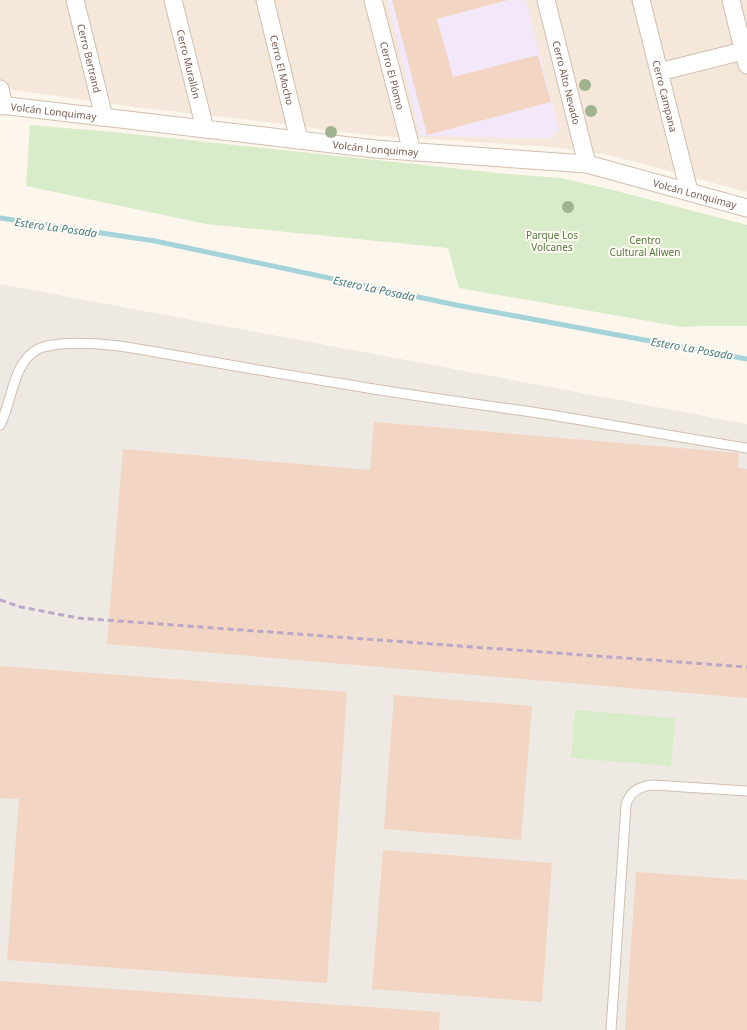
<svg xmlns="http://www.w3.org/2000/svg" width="747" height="1030" viewBox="0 0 747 1030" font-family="'Noto Sans',sans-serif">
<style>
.residential{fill:#f5e8da}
.industrial{fill:#efe9e4}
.education{fill:#f3e8fa}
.green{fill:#d8ecc9}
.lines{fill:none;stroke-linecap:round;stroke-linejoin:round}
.stream{stroke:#a5d3da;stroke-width:5}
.building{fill:#f3d5c3}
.service-casing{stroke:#d1beb0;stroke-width:11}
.minor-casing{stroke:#d1beb0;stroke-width:19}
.service{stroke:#fff;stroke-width:9}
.minor{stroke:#fff;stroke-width:17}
.rail{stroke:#b9a8c9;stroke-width:3;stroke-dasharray:6 4;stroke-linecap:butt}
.tree{fill:#a0b28e}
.labels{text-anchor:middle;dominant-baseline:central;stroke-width:4;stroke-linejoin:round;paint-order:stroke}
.street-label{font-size:10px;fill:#7a5c4d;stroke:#fffaf3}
.park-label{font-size:10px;fill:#537a41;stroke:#fffaf3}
.water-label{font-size:11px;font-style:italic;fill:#437c86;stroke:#fffaf3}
</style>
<rect width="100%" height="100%" fill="#fdf6ec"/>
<path class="residential" d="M 0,0 L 747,0 L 747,192 L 609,155 L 552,147 L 366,135 L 268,122 L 134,107 L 0,88 Z"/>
<path class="industrial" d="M 0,284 L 747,424 L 747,1030 L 0,1030 Z"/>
<path class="education" d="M 387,0 L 526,0 L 559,129 L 550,139 L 420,136 Z"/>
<path class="green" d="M 30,125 L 113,132 L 508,174 L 561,178 L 609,189 L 747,225 L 747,326 L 702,326 L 682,327 L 459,288 L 448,248 L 206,224 L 26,186 Z
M 575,710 L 675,718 L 671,766 L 571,758 Z"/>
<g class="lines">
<path class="stream" d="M 0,218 L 155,241 L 456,305 L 747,359"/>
</g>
<path class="building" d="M 392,0 L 508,0 L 437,19 L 453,77 L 538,55 L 551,102 L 427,135 Z
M 374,422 L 739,453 L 738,468 L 747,469 L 747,698 L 107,644 L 123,449 L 370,470 Z
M 0,666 L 347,692 L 327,983 L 7,960 L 19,799 L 0,798 Z
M 394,695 L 532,706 L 521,840 L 384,829 Z
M 383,850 L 552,863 L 542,1002 L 372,989 Z
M 636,872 L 747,880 L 747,1030 L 625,1030 Z
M 0,981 L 440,1012 L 439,1030 L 0,1030 Z"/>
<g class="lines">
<g class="service-casing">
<path id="service" d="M 0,425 C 13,401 12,361 40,348 C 46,346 53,345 60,344 C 106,340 151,352 196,359 C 245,368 294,376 344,384 C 406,395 469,403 532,412 C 603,423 675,437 747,448
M 611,1030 L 626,805 C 630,791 640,786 653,785 L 747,791"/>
</g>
<g class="minor-casing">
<g id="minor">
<path id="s1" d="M 75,0 L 104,117"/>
<path id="s2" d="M 173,0 L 205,129"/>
<path id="s3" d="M 265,0 L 299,140"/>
<path id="s4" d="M 373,0 L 412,152"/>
<path id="s5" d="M 546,0 L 587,164"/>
<path id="s6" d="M 641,0 L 689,191"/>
<path d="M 731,0 L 747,65"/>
<path d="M 659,72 L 747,50"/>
<path d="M 0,89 L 4,106"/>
<path id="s7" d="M 0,105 L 375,149 L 587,164 L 747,208"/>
</g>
</g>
<use href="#service" class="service"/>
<use href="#minor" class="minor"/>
<path class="rail" d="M 0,600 L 21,607 L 78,618 L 747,667"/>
</g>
<g class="tree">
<circle cx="585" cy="85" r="6"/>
<circle cx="591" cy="111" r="6"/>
<circle cx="331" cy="132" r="6"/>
<circle cx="568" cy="207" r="6"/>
</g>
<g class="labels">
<g class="street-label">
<text stroke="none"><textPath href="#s1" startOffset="60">Cerro Bertrand</textPath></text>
<text stroke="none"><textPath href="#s2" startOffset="66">Cerro Murallón</textPath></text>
<text stroke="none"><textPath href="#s3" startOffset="72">Cerro El Mocho</textPath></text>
<text stroke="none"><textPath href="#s4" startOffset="78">Cerro El Plomo</textPath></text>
<text stroke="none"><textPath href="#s5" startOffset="85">Cerro Alto Nevado</textPath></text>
<text stroke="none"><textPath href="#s6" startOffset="99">Cerro Campana</textPath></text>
<text stroke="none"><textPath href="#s7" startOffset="54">Volcán Lonquimay</textPath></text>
<text stroke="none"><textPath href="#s7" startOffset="378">Volcán Lonquimay</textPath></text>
<text stroke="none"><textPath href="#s7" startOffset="702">Volcán Lonquimay</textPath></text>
</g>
<g class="park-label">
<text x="552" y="235">Parque Los<tspan x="552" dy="12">Volcanes</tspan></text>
<text x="645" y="240">Centro<tspan x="645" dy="12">Cultural Aliwen</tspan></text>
</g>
<g class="water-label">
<text transform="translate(56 227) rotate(8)">Estero La Posada</text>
<text transform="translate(374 288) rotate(12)">Estero La Posada</text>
<text transform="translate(692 348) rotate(10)">Estero La Posada</text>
</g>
</g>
</svg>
